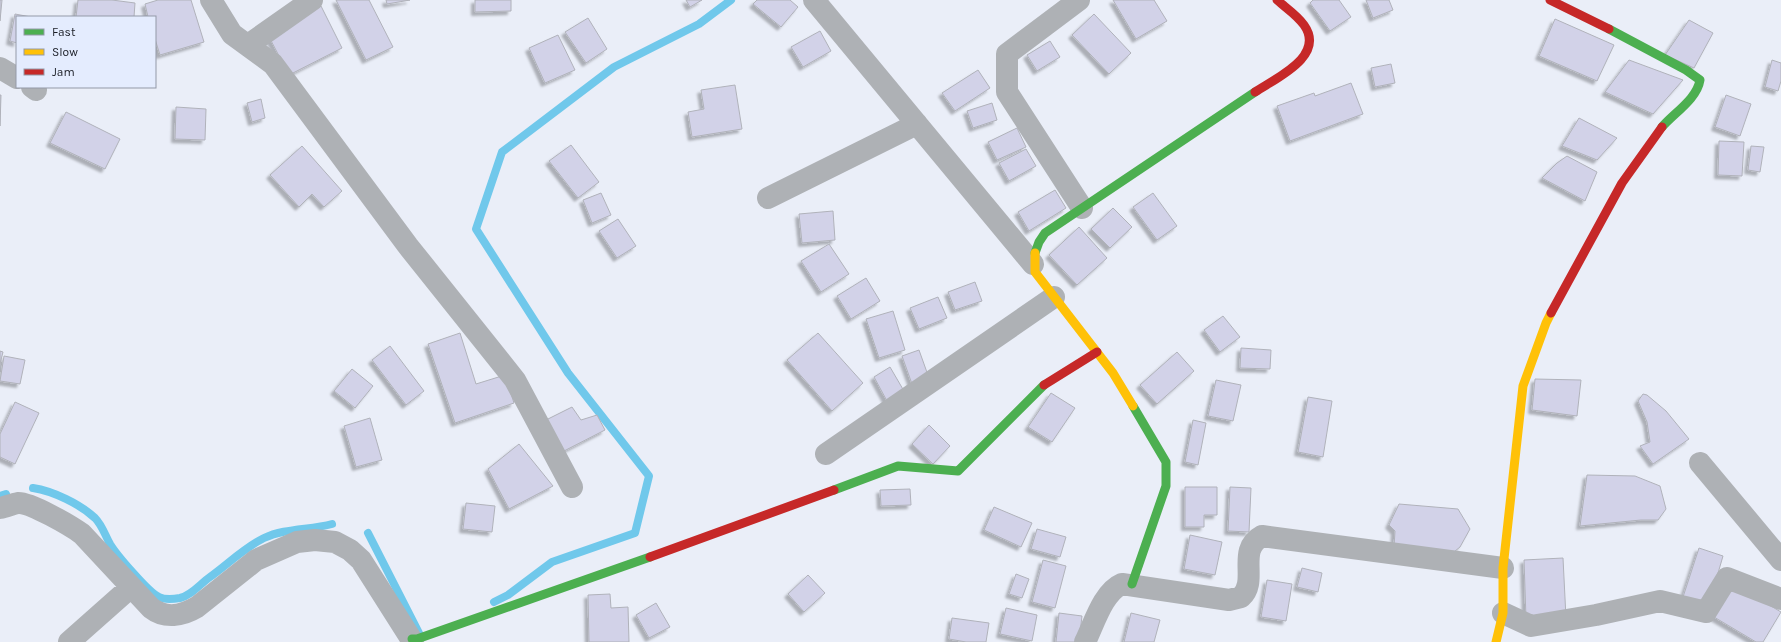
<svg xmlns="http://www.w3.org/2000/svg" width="1781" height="642" viewBox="0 0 1781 642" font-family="Karla,sans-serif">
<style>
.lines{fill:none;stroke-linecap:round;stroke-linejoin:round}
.stream{stroke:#70c8eb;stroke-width:8}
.building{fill:#d2d2e8;stroke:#b0b2ba;filter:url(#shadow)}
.street{stroke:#aeb1b5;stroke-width:22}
.fast{stroke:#4caf50;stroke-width:9}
.slow{stroke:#ffc107;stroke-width:9}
.jam{stroke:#c62828;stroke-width:9}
</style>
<defs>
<filter id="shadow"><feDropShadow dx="-3.5" dy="3.5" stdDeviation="1" flood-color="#0004"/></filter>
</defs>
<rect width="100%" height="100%" fill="#eaeef8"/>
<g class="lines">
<path class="stream" d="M 33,488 C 53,491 80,504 95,518 C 102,525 105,535 110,544 C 116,554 149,593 159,597 C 165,600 174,599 180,598 C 192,595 200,584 210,577 C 228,564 244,548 264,538 C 285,528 310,530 332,524
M 0,496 L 6,494
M 368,533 L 419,633
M 494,602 L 508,595 L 552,562 L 635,533 L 649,476 L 568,373 L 476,229 L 502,152 L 614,67 L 699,24 L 731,0"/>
</g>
<path class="building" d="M 0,0 L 2,0 L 0,21 Z
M 78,0 L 112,0 L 135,3 L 134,17 L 76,17 Z
M 158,0 L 191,0 L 204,42 L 160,55 L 155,39 L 155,17 L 148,17 L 145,4 Z
M 336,0 L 369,0 L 393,47 L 366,60 Z
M 386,0 L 410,0 L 387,4 Z
M 475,0 L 511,0 L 511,11 L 475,12 Z
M 686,0 L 702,0 L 690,7 Z
M 757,0 L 790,0 L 798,7 L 781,27 L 753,4 Z
M 1113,0 L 1154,0 L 1167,21 L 1136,39 Z
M 1313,0 L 1339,0 L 1351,17 L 1330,31 L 1310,3 Z
M 1366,0 L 1389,0 L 1393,10 L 1373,18 Z
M 321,6 L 342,48 L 289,75 L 267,33 Z
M 15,14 L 31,17 L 17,17 L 17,43 L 10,41 Z
M 1094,14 L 1131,53 L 1109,74 L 1072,35 Z
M 588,18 L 607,49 L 586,63 L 565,32 Z
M 1555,19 L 1614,45 L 1597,81 L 1539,56 Z
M 1689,20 L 1713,33 L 1694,68 L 1665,55 Z
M 820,31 L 831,51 L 803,67 L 791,47 Z
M 558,35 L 575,70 L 545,83 L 529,48 Z
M 1050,41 L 1060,57 L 1037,71 L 1027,55 Z
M 1629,60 L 1683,80 L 1653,114 L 1605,92 Z
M 1772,60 L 1781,63 L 1781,81 L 1778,91 L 1765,87 Z
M 1391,64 L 1395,83 L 1375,87 L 1371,68 Z
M 978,70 L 990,88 L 955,111 L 942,93 Z
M 1351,83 L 1363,114 L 1290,141 L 1277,106 L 1314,93 L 1315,96 Z
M 735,85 L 742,129 L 692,137 L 688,112 L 704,109 L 701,90 Z
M 0,95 L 1,95 L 0,126 Z
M 1726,95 L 1751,104 L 1740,136 L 1715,127 Z
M 261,99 L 265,118 L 252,122 L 247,103 Z
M 992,103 L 997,120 L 973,128 L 967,111 Z
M 176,107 L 206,109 L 205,140 L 175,139 Z
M 66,112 L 120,139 L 105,169 L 50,143 Z
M 1579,118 L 1617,138 L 1597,160 L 1562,146 Z
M 1017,128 L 1026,147 L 997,160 L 988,142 Z
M 1719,141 L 1744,142 L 1742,176 L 1718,175 Z
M 571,145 L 599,182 L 578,198 L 549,161 Z
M 302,146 L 342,191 L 324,207 L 312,194 L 299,207 L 270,175 Z
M 1751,146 L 1764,147 L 1760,172 L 1748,170 Z
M 1026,149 L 1036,166 L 1009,181 L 999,163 Z
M 1567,156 L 1597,172 L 1585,201 L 1542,178 L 1557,163 Z
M 1055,190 L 1066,208 L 1029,231 L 1018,212 Z
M 601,193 L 611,215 L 592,223 L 583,200 Z
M 1153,193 L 1177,226 L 1157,240 L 1133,207 Z
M 1113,208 L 1132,227 L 1110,248 L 1091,229 Z
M 833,211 L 835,240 L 802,243 L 799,214 Z
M 618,219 L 636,246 L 617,258 L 599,231 Z
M 1079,227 L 1107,258 L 1077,285 L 1049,255 Z
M 829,244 L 849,274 L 821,292 L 801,261 Z
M 866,278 L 880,301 L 851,319 L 837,296 Z
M 975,282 L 982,301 L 955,310 L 948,292 Z
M 938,297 L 947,318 L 919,329 L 910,308 Z
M 893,311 L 905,350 L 879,358 L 866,319 Z
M 1223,316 L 1240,337 L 1220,352 L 1204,330 Z
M 460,333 L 476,384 L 505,375 L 514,403 L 455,423 L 428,344 Z
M 818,333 L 863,383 L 832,411 L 787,360 Z
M 390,346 L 424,391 L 406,405 L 372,360 Z
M 1241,348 L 1271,350 L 1270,369 L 1240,368 Z
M 919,350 L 929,378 L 912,384 L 902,356 Z
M 0,351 L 3,352 L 0,364 Z
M 1177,352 L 1194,371 L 1157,404 L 1140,385 Z
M 4,356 L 25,360 L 20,384 L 0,381 Z
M 890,367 L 904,391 L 887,401 L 874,377 Z
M 352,369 L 373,386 L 355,408 L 334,391 Z
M 1535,379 L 1581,380 L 1577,416 L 1532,410 Z
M 1216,380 L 1241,385 L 1233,421 L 1208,416 Z
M 1051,393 L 1075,408 L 1052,442 L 1028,427 Z
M 1643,394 L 1647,395 L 1666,411 L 1689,439 L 1653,464 L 1640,446 L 1650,442 L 1647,422 L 1638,401 Z
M 1308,397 L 1332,401 L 1323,457 L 1298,452 Z
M 15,402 L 39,413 L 15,464 L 0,457 L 0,434 Z
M 572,407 L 581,420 L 597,415 L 605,430 L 564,451 L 542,422 Z
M 370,418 L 382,460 L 356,467 L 344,426 Z
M 1193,420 L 1206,423 L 1198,465 L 1185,462 Z
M 929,425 L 950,446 L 933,464 L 912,444 Z
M 519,444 L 553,486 L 509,509 L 488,469 Z
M 1587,475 L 1635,476 L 1660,486 L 1666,509 L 1658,520 L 1641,520 L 1580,526 Z
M 1185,487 L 1217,487 L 1217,515 L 1204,515 L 1204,527 L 1185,527 Z
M 1230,487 L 1251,488 L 1249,532 L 1228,531 Z
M 910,489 L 911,505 L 881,506 L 880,490 Z
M 466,503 L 495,506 L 492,532 L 463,529 Z
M 1399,504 L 1458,509 L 1470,529 L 1460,547 L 1449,556 L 1394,547 L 1395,531 L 1389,525 Z
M 994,507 L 1032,523 L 1021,547 L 984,530 Z
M 1037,529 L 1066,537 L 1060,557 L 1031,549 Z
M 1190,535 L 1222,542 L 1215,575 L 1184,569 Z
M 1699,548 L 1723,556 L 1709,604 L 1683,597 Z
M 1563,558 L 1566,618 L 1526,619 L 1524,560 Z
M 1043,560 L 1066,566 L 1055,608 L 1032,602 Z
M 1302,568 L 1322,573 L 1318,592 L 1297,587 Z
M 1016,574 L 1029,579 L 1022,598 L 1009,594 Z
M 808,575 L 825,593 L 804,612 L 788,594 Z
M 1267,580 L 1292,584 L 1286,621 L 1261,617 Z
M 1729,581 L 1781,612 L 1763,642 L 1756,642 L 1709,614 Z
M 610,594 L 611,608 L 628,607 L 629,642 L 589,642 L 588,595 Z
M 656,603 L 670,627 L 649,638 L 636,615 Z
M 1006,608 L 1037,615 L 1032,641 L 1000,634 Z
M 1059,613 L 1082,616 L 1079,642 L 1056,642 Z
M 1131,613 L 1160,620 L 1154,642 L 1124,642 Z
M 952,618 L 989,623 L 986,642 L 966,642 L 949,639 Z"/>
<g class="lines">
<path class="street" d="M 211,0 L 232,34 L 273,64 L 408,246 L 515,380 L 572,487
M 814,0 L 1033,264
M 1079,0 L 1007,54 L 1007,92 L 1082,208
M 248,45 L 312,0
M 0,68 L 17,78
M 32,87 L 36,90
M 768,198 L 917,124
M 826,454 L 1054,297
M 1700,463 L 1781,560
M 0,508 C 6,507 12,504 18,503 C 30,502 71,526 82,534 L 151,608 C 165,619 182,616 197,607 L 256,560 L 297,542 L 315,540 L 335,542 L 350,550 L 361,560 L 413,642
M 1503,613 L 1531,626 L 1596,615 L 1660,601 L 1706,612 L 1727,578 L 1781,599
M 69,642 L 131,587
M 1085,642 C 1094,624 1103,592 1122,584 L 1229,600 L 1241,597 C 1259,581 1236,550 1262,536 L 1503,568"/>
<path class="fast" d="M 1609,29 L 1686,70 L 1700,80 C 1697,99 1674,113 1662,127
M 1035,253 L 1039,242 L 1045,233 L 1255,92
M 834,490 L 898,466 L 958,471 L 1044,385
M 1132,584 L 1166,486 L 1166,462 L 1133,406
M 412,639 L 417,639 L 650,557"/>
<path class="slow" d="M 1035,253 L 1035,272 L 1113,373 L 1133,406
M 1496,642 L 1503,613 L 1503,568 L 1523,386 L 1546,323 L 1551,313"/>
<path class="jam" d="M 1550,0 L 1609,29
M 1255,92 C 1276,78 1326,56 1304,25 C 1297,15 1286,8 1277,0
M 1551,313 L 1622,183 L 1662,127
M 1044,385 L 1097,352
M 650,557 L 834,490"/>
</g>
<rect x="16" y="16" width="140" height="72" fill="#e4ecfe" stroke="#9399a7"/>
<rect x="24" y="29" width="20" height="6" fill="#4caf50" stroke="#9399a7"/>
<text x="52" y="36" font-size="12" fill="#191c24">Fast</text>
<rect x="24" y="49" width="20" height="6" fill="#ffc107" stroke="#9399a7"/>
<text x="52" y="56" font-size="12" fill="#191c24">Slow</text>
<rect x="24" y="69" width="20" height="6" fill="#c62828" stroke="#9399a7"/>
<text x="52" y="76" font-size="12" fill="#191c24">Jam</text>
</svg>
